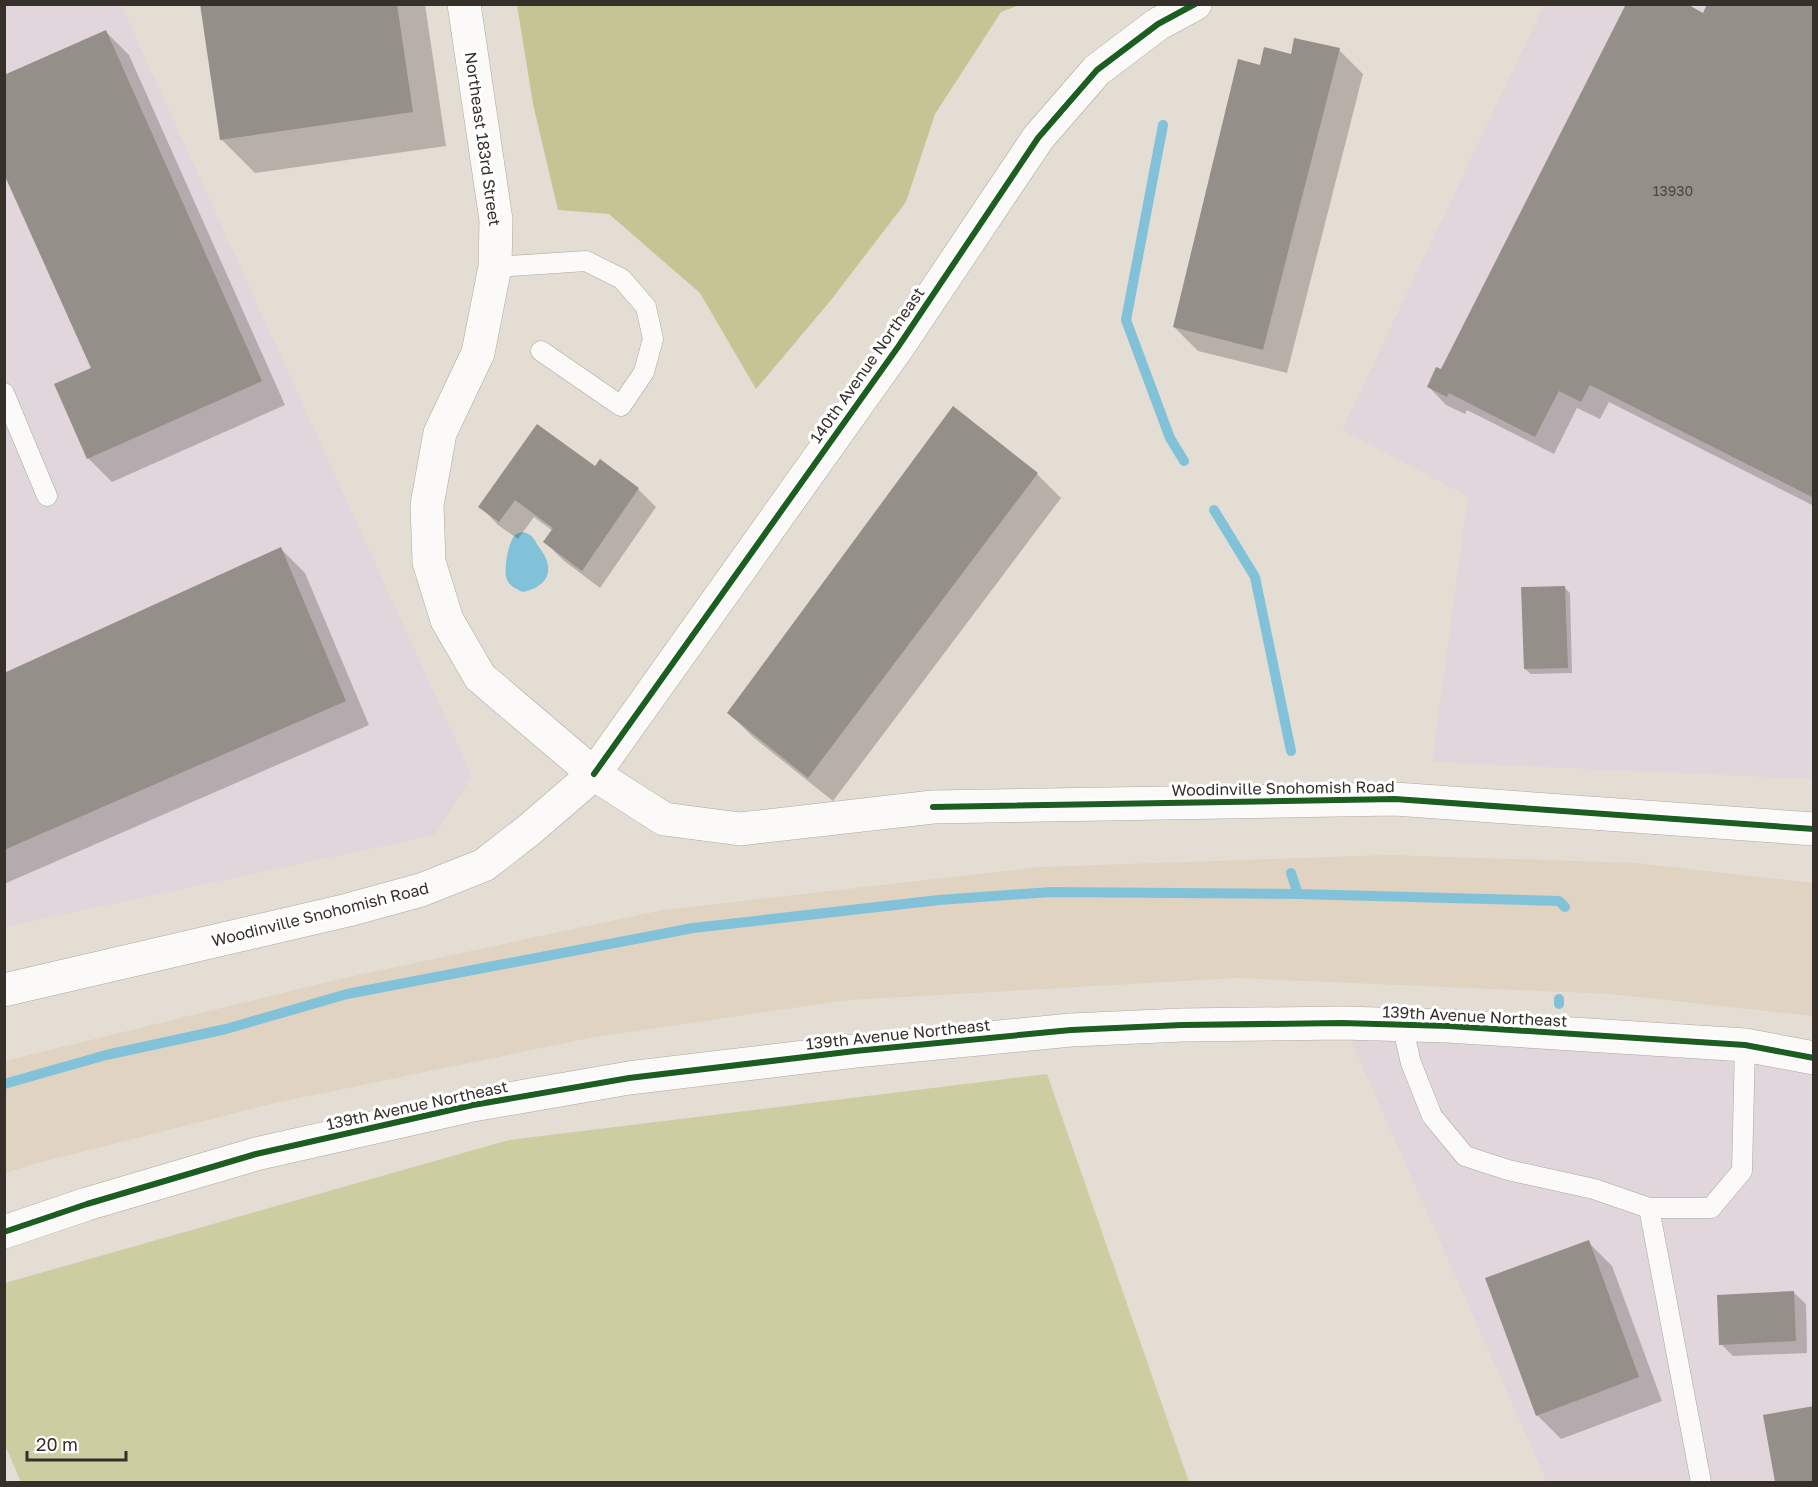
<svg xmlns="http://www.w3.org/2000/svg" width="1818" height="1487" viewBox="0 0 1818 1487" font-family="'Golos Text',sans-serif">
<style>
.commercial{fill:#e1d6db}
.built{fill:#e0d3c2}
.green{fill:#cdcda2}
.forest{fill:#c4c494}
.water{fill:#82c2d9}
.shadow{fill:#0003}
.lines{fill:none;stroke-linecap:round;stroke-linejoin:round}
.stream{stroke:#82c2d9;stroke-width:10}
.building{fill:#948f88}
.service-casing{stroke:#aca79f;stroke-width:21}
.minor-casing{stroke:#aca79f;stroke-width:34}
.tertiary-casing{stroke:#aca79f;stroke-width:34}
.secondary-casing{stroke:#aca79f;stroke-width:34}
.service{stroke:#fbfaf8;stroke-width:20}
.minor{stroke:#fbfaf8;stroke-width:33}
.tertiary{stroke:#fbfaf8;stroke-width:33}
.secondary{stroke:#fbfaf8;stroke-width:33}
.cycleway-casing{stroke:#fff;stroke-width:10}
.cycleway{stroke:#1b5e20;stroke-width:6}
.labels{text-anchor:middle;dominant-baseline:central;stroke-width:6;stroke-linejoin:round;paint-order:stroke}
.number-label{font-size:14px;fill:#4d4842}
.street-label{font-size:16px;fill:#35302a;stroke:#fff}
</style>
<rect width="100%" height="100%" fill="#e4ddd3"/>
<path class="commercial" d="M 4,5 L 121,5 L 472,776 L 435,835 L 5,927 Z
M 1544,5 L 1813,5 L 1813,779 L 1432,762 L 1468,496 L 1342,430 Z
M 1343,1023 L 1813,1058 L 1813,1482 L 1547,1482 Z"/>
<path class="built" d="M 1389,855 L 1636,863 L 1813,883 L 1813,1016 L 1610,994 L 1238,978 L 849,1000 L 594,1037 L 275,1103 L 34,1164 L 5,1173 L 5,1061 L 340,979 L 663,910 L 1041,867 Z"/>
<path class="green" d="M 1047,1074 L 1189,1482 L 21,1482 L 5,1445 L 5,1283 L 509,1140 Z"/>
<path class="forest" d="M 517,5 L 517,4 L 1019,5 L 1001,12 L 935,114 L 906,202 L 831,300 L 756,389 L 700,293 L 609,214 L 558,210 L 533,104 Z"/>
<path class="water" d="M 523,532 C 533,534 534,540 539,547 C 556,569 549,586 523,592 C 516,589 510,586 507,580 C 503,571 508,544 514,536 C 517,533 519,533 523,532 Z"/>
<path class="shadow" d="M 202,4 L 425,4 L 446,146 L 255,173 L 221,139 Z
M 1814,4 L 1814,506 L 1609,402 L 1600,419 L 1577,408 L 1554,454 L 1467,410 L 1465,414 L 1446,405 L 1428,386 L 1704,15 Z
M 106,32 L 129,55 L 285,405 L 112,482 L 88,458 Z
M 1339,50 L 1363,74 L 1287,373 L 1198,351 L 1174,327 L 1261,67 L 1292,55 Z
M 595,469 L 638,489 L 656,507 L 600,588 L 563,560 L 545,542 L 553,531 L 534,517 L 518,539 L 498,525 L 480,506 Z
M 1037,474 L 1061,498 L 833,801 L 753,737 L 729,713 Z
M 281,549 L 305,573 L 369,725 L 4,884 L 4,675 Z
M 1564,587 L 1570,593 L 1572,673 L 1531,674 L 1525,669 Z
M 1588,1242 L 1612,1266 L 1662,1401 L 1561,1439 L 1537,1415 Z
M 1793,1292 L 1806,1304 L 1807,1353 L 1733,1356 L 1721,1344 Z
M 1814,1408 L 1814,1482 L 1777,1482 L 1764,1417 Z"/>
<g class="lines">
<path class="stream" d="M 1163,125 L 1126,320 L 1170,438 L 1184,461
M 1214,510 L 1255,577 L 1291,751
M 1291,873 L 1298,894 L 1559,901 L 1565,907
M 1559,1004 L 1559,999
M 4,1084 L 106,1055 L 226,1029 L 347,994 L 693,928 L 939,900 L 1051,892 L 1298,894"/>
</g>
<path class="building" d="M 200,4 L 397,4 L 413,112 L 220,140 Z
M 1626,4 L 1687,4 L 1703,13 L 1707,4 L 1814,4 L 1814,498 L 1590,385 L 1581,402 L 1559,391 L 1535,437 L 1449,393 L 1447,397 L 1427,387 L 1436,367 L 1441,369 Z
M 106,30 L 262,381 L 87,459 L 54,384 L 91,368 L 4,174 L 4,75 Z
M 1294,38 L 1340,48 L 1263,350 L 1173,327 L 1238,59 L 1260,65 L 1264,47 L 1291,54 Z
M 953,406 L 1038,473 L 808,778 L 727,713 Z
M 537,424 L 595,466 L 600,459 L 639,488 L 582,571 L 543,542 L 553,528 L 515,500 L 499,522 L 478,507 Z
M 281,547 L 346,701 L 4,850 L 4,673 Z
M 1565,586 L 1568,668 L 1524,669 L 1521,587 Z
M 1589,1240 L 1639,1377 L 1536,1416 L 1485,1278 Z
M 1794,1291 L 1796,1341 L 1719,1345 L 1717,1295 Z
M 1814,1406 L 1814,1482 L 1775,1482 L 1763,1415 Z"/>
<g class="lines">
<g class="service-casing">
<path id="service" d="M 495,267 L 586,261 L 622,279 L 646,307 L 653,339 L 644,372 L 621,406 L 541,351
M 4,393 L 47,496
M 1402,1025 L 1411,1063 L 1432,1116 L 1465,1156 L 1508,1170 L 1594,1189 L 1649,1208 L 1701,1482
M 1649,1208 L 1711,1208 L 1742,1171 L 1745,1045"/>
</g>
<g class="minor-casing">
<path id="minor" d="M 464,4 L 496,220 L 495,267 L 478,353 L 440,433 L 427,505 L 429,562 L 447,620 L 480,677 L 594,774"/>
</g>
<g class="tertiary-casing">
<path id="tertiary" d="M 4,1232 L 87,1204 L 256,1154 L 473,1105 L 629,1078 L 855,1051 L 1071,1030 L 1182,1025 L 1342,1023 L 1448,1026 L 1745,1045 L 1814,1058"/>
</g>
<g class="secondary-casing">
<path id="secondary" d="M 594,774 L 664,819 L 740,829 L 933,807 L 1395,799 L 1814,829
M 4,990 L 348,910 L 421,890 L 484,865 L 529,830 L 594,774 L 898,347 L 1038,138 L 1097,70 L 1158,24 L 1195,4"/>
</g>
<use href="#service" class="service"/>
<use href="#minor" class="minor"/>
<use href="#tertiary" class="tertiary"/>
<use href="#secondary" class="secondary"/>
<g class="cycleway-casing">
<path id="cycleway" d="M 594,774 L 898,347 L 1038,138 L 1097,70 L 1158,24 L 1195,4
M 933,807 L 1395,799 L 1814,829
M 4,1232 L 87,1204 L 256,1154 L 473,1105 L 629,1078 L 855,1051 L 1071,1030 L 1182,1025 L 1342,1023 L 1448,1026 L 1745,1045 L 1814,1058"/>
</g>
<use href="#cycleway" class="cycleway"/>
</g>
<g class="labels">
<g class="number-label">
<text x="1673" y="190">13930</text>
</g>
<g class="street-label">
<text transform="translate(483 139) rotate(82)">Northeast 183rd Street</text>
<text transform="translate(867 365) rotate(-55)">140th Avenue Northeast</text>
<text transform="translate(1283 788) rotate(-1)">Woodinville Snohomish Road</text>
<text transform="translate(320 914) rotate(-14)">Woodinville Snohomish Road</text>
<text transform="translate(1475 1016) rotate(3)">139th Avenue Northeast</text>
<text transform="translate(898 1034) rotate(-6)">139th Avenue Northeast</text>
<text transform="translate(417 1105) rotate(-12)">139th Avenue Northeast</text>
</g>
</g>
<rect width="1818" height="1487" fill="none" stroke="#35302a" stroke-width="12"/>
<path d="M27 1451v9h99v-9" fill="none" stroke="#35302a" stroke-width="3"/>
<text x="36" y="1451" font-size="18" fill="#35302a" stroke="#ffffff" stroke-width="4.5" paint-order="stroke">20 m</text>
</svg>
